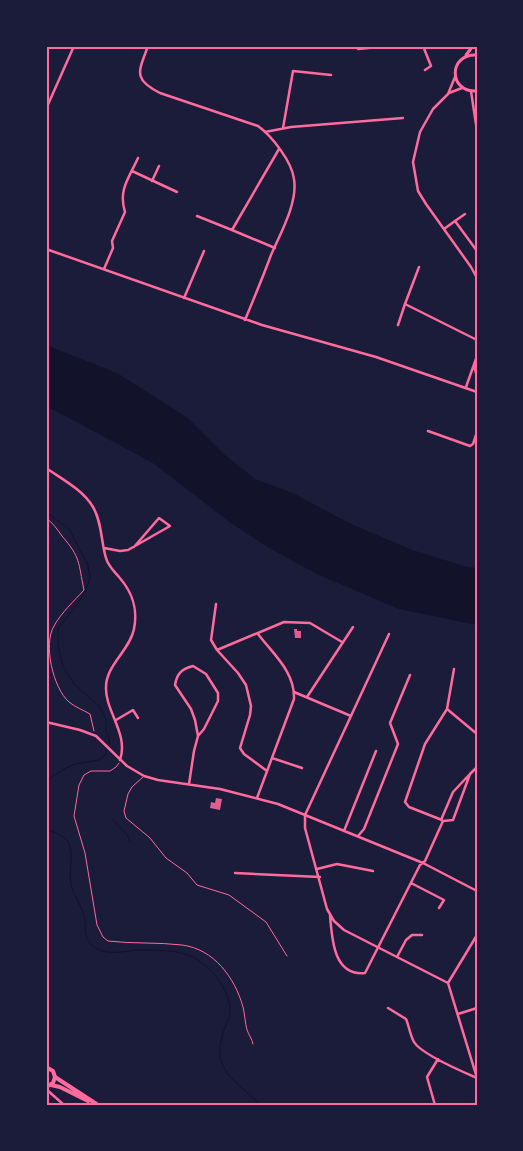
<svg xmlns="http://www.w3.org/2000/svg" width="523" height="1151" viewBox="0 0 523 1151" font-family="Lato,sans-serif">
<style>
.water{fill:#12122b}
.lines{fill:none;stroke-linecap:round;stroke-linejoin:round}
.stream{stroke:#12122b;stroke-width:1}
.building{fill:#dd5f8e}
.path{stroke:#ff6b9d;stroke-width:1}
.service{stroke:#ff6b9d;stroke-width:1}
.minor{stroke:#ff6b9d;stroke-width:2.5}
.secondary{stroke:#ff6b9d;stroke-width:3}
.primary{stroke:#ff6b9d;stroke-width:4}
.neatline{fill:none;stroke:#ff6b9d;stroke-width:2}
</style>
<rect width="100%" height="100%" fill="#1b1b3a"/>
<path class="water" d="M 46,345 L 117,373 L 188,418 L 224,454 L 255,479 L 293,493 L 349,523 L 412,550 L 467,567 L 477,568 L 477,625 L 399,609 L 319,575 L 269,548 L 231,523 L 153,463 L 54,410 L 46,407 Z"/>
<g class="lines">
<path class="stream" d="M 46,512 L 69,529 L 88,565 L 90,578 L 86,590 L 77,605 L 58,628 L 58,645 L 63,667 L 75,685 L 100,707 L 106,720 L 106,732 L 110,742 L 105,755 L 99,760 L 75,764 L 66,768 L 50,778 L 46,784
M 113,820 L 128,836 L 130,842
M 46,830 C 83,837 67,862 71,884 C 74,897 83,907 85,920 C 86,927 84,935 89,942 C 102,959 125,950 143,950 C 159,950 184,950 198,960 C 215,972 231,992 230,1013 C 230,1018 226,1023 225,1027 C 221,1040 217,1052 222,1064 C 228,1079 249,1093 261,1105"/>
</g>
<path class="building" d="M 294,629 L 297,629 L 297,631 L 301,631 L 301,638 L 295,638 Z
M 216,798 L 222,799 L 220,810 L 210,808 L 211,802 L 215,803 Z"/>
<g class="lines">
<path class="path" d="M 46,518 C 53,523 57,529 62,536 C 81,558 78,562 84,590 C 74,601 61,613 54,626 C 43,644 53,688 69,702 C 75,707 83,710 90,714 L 94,731
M 119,763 L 116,767 L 110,771 L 91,771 L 84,775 L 79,785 L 74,816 L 85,853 L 97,925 L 103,937 L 108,941 C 133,944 157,942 182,945 C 214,949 235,978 243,1007 C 245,1015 245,1023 247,1030 C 249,1035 252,1039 253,1044"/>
<path class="service" d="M 143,777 L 132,787 L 128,794 L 124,811 L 126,818 L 150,838 L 166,858 L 187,873 L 197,885 L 229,895 L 266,922 L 287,956"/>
<path class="minor" d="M 148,46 C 139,71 132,79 160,93 L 258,126 C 272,136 292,162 294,179 C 298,203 280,234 271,255 C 263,277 254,298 245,320
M 423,46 L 431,66 L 425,70
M 358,49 L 389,46
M 455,77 L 448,94 L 433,109 L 420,132 L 413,162 L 418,191 L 426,204 L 471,267 L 477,278
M 471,91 L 477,131
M 449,93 L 462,88
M 46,109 L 74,46
M 283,128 L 293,71 L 331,75
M 265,132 L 291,127 L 403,118
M 132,171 L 177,192
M 152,181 L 159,166
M 197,216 L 232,230
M 455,221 L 465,214
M 444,229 L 455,221 L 477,251
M 275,248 L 232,230 L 279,149
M 46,249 L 262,325 L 376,357 L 477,392
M 419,267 L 405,304 L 477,340
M 104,269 L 113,248 L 112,241 L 125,212 C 118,190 129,178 138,158
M 184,298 L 204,251
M 398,325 L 405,304
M 474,365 L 477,377
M 466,387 L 477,356
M 428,431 L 470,446 L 473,444 L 477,432
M 46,468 C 62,479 83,490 93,507 C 102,522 101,542 106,558 C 108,566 114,571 119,577 C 133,593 138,609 134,629 C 130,650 106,665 106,687 C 105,711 129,734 120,760
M 104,548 L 120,551 L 128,550 L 170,526 L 159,518 L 134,547
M 216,604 L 211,640 L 217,650 L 238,673 L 246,685 L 251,706 L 250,715 L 240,748 L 244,754 L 267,771
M 389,634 L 305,815 L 305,828 L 327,909 L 334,921 L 344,930 L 448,983
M 217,650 L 284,622 L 310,623 L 342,642
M 294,692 L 351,716
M 307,697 L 353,627
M 447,709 L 477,734
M 116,720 L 133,710 L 138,718
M 46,722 L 80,730 L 96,736 L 127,766 L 144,776 L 158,780 L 220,789 L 278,804 L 423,863 L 477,891
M 272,758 L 302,768
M 189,784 L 194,751 L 198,736 L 204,729 L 218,701 L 218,693 L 206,674 L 193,666 C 182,669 177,673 175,685 L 191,709 L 195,720 L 198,736
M 257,798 L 294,699 C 295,672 274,655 258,634
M 441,820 L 453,792 L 469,775
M 442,820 L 409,807 L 405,802 L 425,744 L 447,709 L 454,669
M 344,831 L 376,751
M 358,836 L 364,829 L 398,744 L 390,723 L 410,675
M 317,869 L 337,864 L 373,871
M 235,873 L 320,877
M 411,883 L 444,900 L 439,908
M 330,915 C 332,938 333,976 365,973 L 420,865 L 425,861 L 443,821 L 453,820 L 470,774 L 477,767
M 477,935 L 448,983 L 477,1078
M 397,957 L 406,940 L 412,935 L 422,935
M 388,1008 L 406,1019 C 409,1026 410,1035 414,1042 C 421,1054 463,1072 477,1078
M 458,1014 L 477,1008
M 46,1089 L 64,1105
M 435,1105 L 427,1077 L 438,1059"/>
<path class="secondary" d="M 466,55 L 473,46
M 477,55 C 448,53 448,93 477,91"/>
<path class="primary" d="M 46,1067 L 53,1071 L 55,1077 L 53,1083 L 46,1087
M 55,1077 L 98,1105
M 51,1085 L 60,1087 L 88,1101"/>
</g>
<rect width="523" height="1151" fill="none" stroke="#1b1b3a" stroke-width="95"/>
<rect x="48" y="48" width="428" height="1056" class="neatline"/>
</svg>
